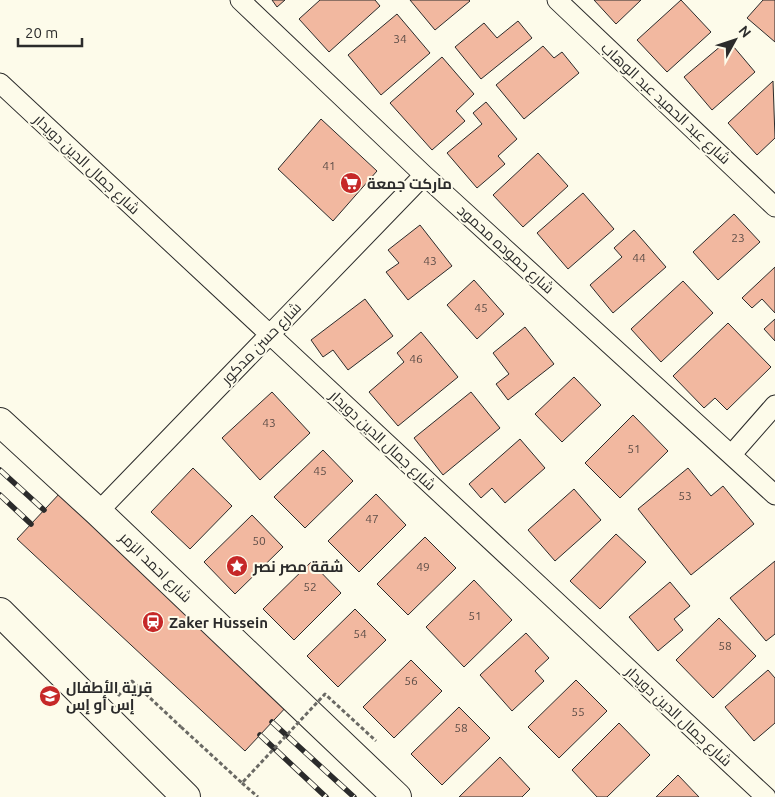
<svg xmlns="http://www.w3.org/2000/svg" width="775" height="797" viewBox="0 0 775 797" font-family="Ubuntu,Cairo,sans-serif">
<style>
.building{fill:#f2b8a0;stroke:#2b2b2b}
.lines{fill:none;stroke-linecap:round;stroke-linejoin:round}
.street-casing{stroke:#2b2b2b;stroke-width:21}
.primary-casing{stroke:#2b2b2b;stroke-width:30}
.path{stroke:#6a6964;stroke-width:3;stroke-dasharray:4 2.5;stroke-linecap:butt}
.street{stroke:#fdfbea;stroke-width:19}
.primary{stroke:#fdfbea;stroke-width:28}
.rail-casing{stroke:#2b2b2b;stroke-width:5.5}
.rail{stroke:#fdfbea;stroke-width:4;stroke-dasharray:11;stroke-linecap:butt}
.path-bridge{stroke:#6a6964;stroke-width:3;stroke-dasharray:4 2.5;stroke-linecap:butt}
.labels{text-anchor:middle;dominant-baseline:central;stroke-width:4;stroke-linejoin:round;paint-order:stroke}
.number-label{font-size:12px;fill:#5d4e48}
.street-label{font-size:15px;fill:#2b2b2b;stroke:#fdfbea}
.poi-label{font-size:15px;font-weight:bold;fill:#2b2b2b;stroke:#fdfbea;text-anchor:start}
</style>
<rect width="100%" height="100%" fill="#fdfbea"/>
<path class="building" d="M 272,0 L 285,0 L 277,7 Z
M 320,0 L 375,0 L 380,6 L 329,52 L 299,19 Z
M 410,0 L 469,0 L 470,1 L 435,30 Z
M 594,0 L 641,0 L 616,24 Z
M 681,0 L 711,32 L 667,72 L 637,40 Z
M 763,0 L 775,0 L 775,42 L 747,18 Z
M 397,14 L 430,53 L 381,95 L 348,55 Z
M 518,21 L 532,38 L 481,79 L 455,47 L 484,23 L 497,38 Z
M 728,40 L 755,72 L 712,110 L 684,77 Z
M 543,46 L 554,58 L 562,52 L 579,73 L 524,119 L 496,85 Z
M 442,57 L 474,94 L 456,111 L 465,121 L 432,150 L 390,103 Z
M 773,81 L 775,138 L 757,155 L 728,123 Z
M 486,102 L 517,139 L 498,156 L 505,164 L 477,188 L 447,153 L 482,124 L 473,113 Z
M 321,119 L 377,171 L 333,221 L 278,169 Z
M 538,153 L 568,186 L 523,227 L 493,195 Z
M 583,193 L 614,229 L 568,269 L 537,233 Z
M 734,214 L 760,242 L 718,280 L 693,252 Z
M 420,225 L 452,266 L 408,300 L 386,272 L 399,263 L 388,250 Z
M 634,230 L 666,267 L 613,313 L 590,285 L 622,257 L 614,248 Z
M 775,267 L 775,313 L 762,299 L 752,308 L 742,298 Z
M 474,280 L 504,314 L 477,339 L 447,305 Z
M 683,281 L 713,313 L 661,362 L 631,329 Z
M 365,299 L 393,336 L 348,370 L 333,350 L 323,357 L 311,340 Z
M 775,319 L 775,341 L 764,329 Z
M 728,323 L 771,367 L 727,410 L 715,398 L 704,408 L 673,376 Z
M 525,327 L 554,364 L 508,400 L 496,384 L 509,374 L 493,353 Z
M 421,332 L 458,377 L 398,426 L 369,392 L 404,362 L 397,353 Z
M 574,377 L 601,405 L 562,442 L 535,414 Z
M 272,392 L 310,433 L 260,480 L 222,438 Z
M 471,392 L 500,428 L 443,475 L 414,438 Z
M 633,415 L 668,451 L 620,498 L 585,463 Z
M 520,439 L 545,468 L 505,503 L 492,488 L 481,498 L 469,484 Z
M 323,450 L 353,481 L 305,528 L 274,497 Z
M 193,468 L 232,506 L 190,549 L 151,512 Z
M 688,468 L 711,496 L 723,486 L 754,524 L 691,575 L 638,509 Z
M 574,489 L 601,520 L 555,561 L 528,530 Z
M 61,492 L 289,704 L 245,751 L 17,539 Z
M 376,494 L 406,525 L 359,572 L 328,541 Z
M 252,515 L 283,547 L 235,594 L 204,562 Z
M 616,534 L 646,562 L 600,609 L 570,581 Z
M 425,537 L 456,568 L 408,615 L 377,584 Z
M 775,561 L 775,634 L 766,641 L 730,598 Z
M 311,562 L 341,593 L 294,640 L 263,609 Z
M 474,580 L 512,620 L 464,667 L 426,627 Z
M 670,582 L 690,606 L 674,619 L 683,630 L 658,651 L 629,617 Z
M 355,609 L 386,640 L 338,687 L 307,656 Z
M 719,618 L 756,656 L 713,698 L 676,660 Z
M 526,633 L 549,658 L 535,671 L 544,681 L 512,711 L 480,675 Z
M 411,660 L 442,691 L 394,738 L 363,707 Z
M 768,670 L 775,678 L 775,723 L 754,741 L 725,707 Z
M 576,680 L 607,711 L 559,758 L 528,727 Z
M 459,707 L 490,738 L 442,785 L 411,754 Z
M 619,723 L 650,755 L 607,797 L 597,797 L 572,770 Z
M 500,757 L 530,789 L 522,797 L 459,797 Z
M 678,775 L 699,797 L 656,797 Z"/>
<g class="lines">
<g class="street-casing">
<path id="street" d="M 240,0 L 424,175 L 775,495
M 557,0 L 775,207
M 0,83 L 766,797
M 732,454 L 775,405
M 98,512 L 424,175"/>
</g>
<g class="primary-casing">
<path id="primary" d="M 0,422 L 98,512 L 397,797
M 0,612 L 186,797"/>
</g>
<path class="path" d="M 118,696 L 132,681 L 181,727
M 242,783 L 258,797"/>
<use href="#street" class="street"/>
<use href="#primary" class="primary"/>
<g class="rail-casing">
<path id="rail" d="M 0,470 L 44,510
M 0,495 L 31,524
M 272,722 L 354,797
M 260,735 L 326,797"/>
</g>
<use href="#rail" class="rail"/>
<path class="path-bridge" d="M 181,727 L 242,783 L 325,694 L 376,741"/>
</g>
<defs>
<g id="supermarket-disc" transform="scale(1.125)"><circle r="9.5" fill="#c62828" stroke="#fdfbea"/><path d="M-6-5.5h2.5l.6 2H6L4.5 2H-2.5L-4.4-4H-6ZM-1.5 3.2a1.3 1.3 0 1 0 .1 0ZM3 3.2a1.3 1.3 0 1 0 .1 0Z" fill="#fff"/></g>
<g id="sight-disc" transform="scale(1.125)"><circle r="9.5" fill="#c62828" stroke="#fdfbea"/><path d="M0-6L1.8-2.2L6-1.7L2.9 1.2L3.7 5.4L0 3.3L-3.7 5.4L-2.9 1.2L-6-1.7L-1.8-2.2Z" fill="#fff"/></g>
<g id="station-disc" transform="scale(1.125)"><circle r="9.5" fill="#c62828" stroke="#fdfbea"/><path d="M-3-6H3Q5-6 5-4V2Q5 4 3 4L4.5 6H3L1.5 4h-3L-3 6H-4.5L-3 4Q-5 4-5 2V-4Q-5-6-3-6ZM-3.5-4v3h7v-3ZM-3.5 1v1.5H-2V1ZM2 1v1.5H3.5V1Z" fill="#fff"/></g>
<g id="school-disc" transform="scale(1.125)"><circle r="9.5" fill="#c62828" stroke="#fdfbea"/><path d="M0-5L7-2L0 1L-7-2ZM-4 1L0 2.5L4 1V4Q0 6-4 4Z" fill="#fff"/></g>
</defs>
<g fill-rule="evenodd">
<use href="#supermarket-disc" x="351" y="183"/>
<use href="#sight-disc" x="237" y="566"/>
<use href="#station-disc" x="153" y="622"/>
<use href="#school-disc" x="50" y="696"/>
</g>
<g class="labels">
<g class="number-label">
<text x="400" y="38">34</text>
<text x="329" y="165">41</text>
<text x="738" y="237">23</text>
<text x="639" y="257">44</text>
<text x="430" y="260">43</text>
<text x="481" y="307">45</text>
<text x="416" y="358">46</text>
<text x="269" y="422">43</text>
<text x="634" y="448">51</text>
<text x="320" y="470">45</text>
<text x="685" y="495">53</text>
<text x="372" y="518">47</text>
<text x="259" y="540">50</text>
<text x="423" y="566">49</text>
<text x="310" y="586">52</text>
<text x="475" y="615">51</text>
<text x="360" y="633">54</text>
<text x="725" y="645">58</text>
<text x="411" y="680">56</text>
<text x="578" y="711">55</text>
<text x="461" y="727">58</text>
</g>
<g class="street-label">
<text transform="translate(666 103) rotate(43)">شارع عبد الحميد عبد الوهاب</text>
<text transform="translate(87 164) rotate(43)">شارع جمال الدين دويدار</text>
<text transform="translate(506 249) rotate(42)">شارع حموده محمود</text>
<text transform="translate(261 343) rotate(-46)">شارع حسن مدكور</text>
<text transform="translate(383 440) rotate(43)">شارع جمال الدين دويدار</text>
<text transform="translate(156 567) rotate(44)">شارع احمد الزمر</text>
<text transform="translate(679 716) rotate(43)">شارع جمال الدين دويدار</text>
</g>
<g class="poi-label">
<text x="367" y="183">ماركت جمعة</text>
<text x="253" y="566">شقة مصر نصر</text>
<text x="169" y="622">Zaker Hussein</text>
<text x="66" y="687">قرية الأطفال<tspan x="66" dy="17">إس أو إس</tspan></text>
</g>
</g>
<g transform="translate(735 40) rotate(50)" stroke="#fdfbea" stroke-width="4" paint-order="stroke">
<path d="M0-4L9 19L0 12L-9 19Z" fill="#2b2b2b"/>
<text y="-8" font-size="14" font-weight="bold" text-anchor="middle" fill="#2b2b2b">N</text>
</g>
<path d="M18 38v8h64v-8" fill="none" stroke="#2b2b2b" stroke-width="2.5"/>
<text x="25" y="38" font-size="15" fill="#2b2b2b" stroke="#fdfbea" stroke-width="4" paint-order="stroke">20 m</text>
</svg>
